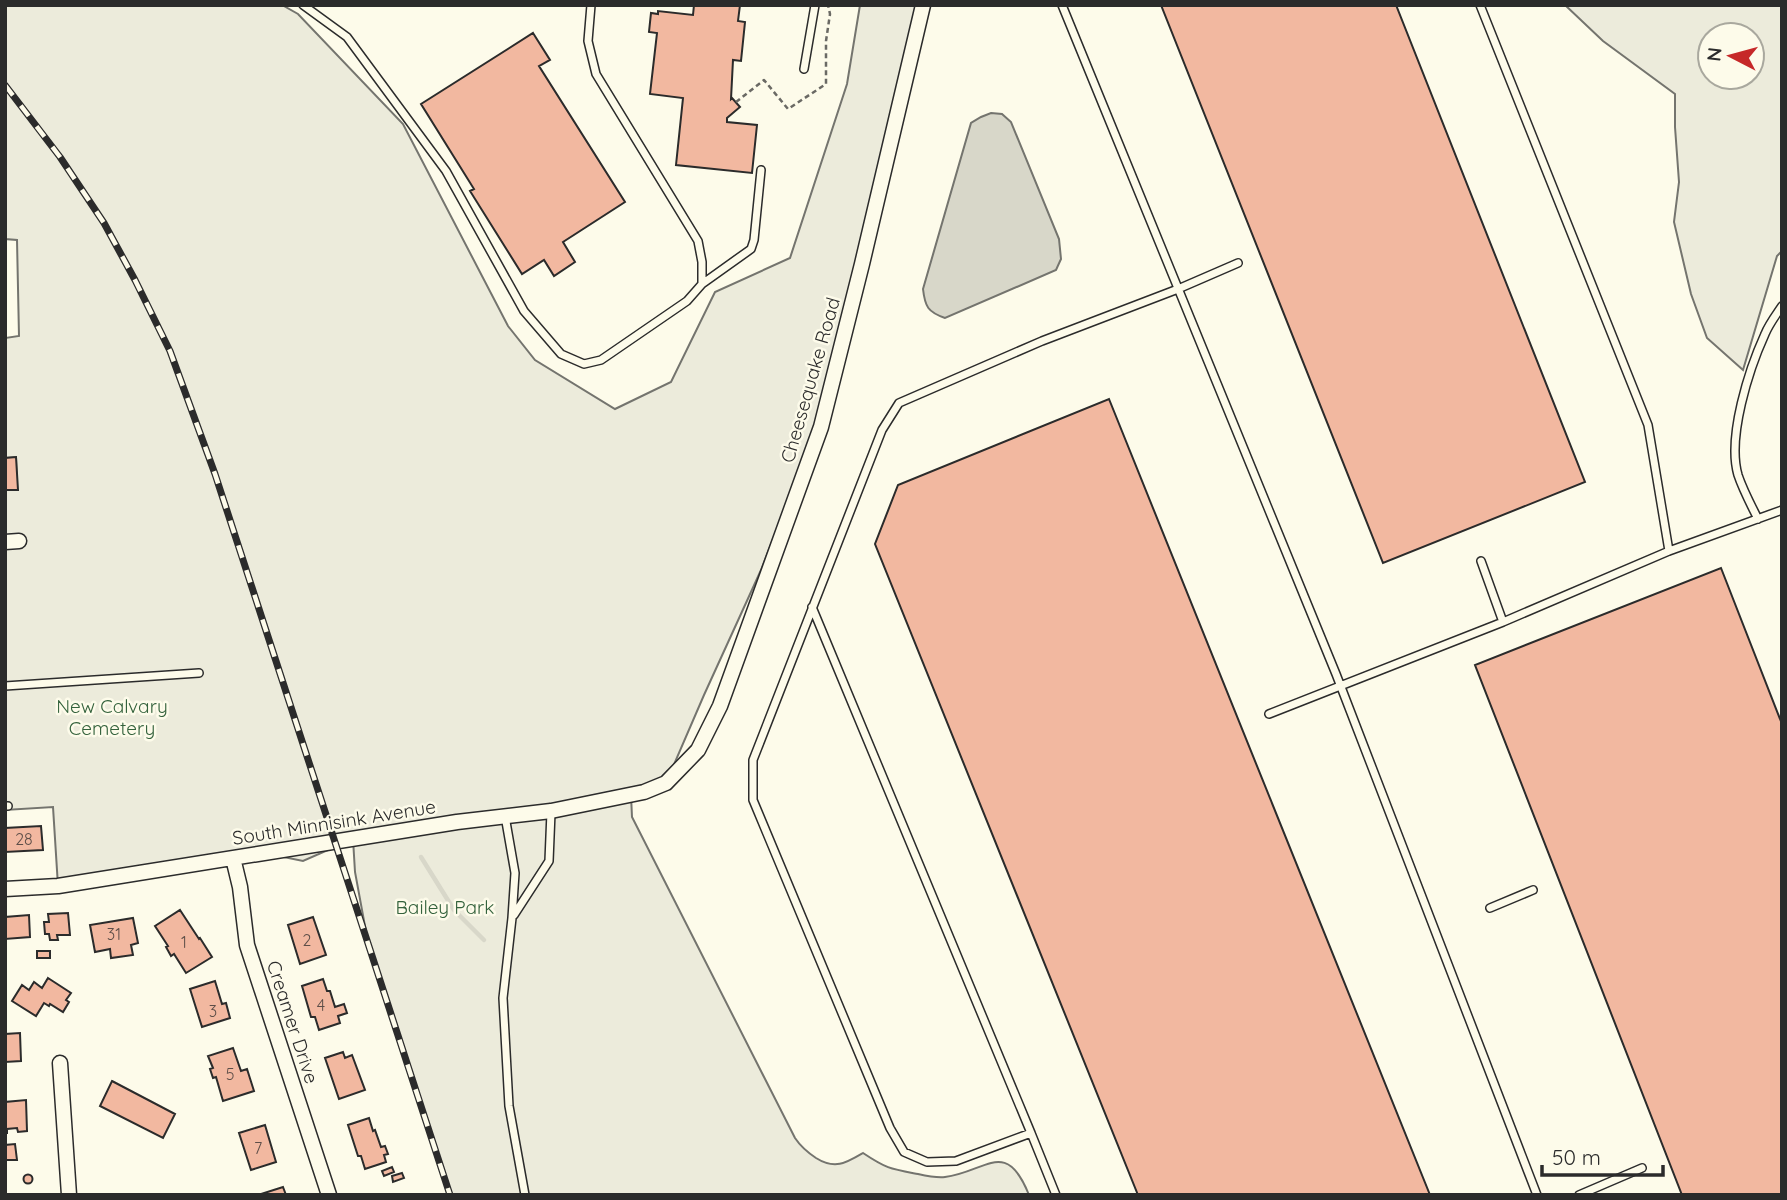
<svg xmlns="http://www.w3.org/2000/svg" width="1787" height="1200" viewBox="0 0 1787 1200" font-family="Quicksand,sans-serif">
<style>
.green{fill:#ecebdb;stroke:#74746e;stroke-width:2;fill-rule:evenodd}
.water{fill:#d8d7c9;stroke:#74746e;stroke-width:2}
.lines{fill:none;stroke-linecap:round;stroke-linejoin:round}
.stream{stroke:#d8d7c9;stroke-width:4.5}
.building{fill:#f2b8a0;stroke:#2b2b2b;stroke-width:2}
.service-casing{stroke:#2b2b2b;stroke-width:10}
.minor-casing{stroke:#2b2b2b;stroke-width:17}
.path{stroke:#6a6964;stroke-width:2.5;stroke-dasharray:5 3.5;stroke-linecap:butt}
.service{stroke:#fdfbea;stroke-width:7}
.minor{stroke:#fdfbea;stroke-width:14}
.rail-casing{stroke:#2b2b2b;stroke-width:7}
.rail{stroke:#fdfbea;stroke-width:4.5;stroke-dasharray:13;stroke-linecap:butt}
.labels{text-anchor:middle;dominant-baseline:central;stroke-width:5;stroke-linejoin:round;paint-order:stroke}
.number-label{font-size:16px;fill:#5d4e48}
.street-label{font-size:19px;fill:#2b2b2b;stroke:#fdfbea}
.park-label{font-size:19px;fill:#34623c;stroke:#fdfbea}
</style>
<rect width="100%" height="100%" fill="#fdfbea"/>
<path class="green" d="M 5,5 L 282,5 L 298,14 L 403,124 L 508,326 L 535,360 L 615,409 L 671,382 L 715,292 L 790,258 L 847,84 L 860,5 L 923,5 L 810,444 L 761,570 L 704,695 L 666,783 L 631,795 L 632,817 L 795,1138 C 801,1147 807,1152 816,1158 C 835,1170 846,1163 863,1153 C 887,1169 891,1169 918,1174 C 927,1176 936,1178 945,1177 C 986,1172 1006,1137 1029,1195 L 450,1195 L 369,948 L 355,872 L 353,839 L 303,861 L 264,853 L 58,886 L 53,807 L 5,810 L 5,490 L 17,490 L 16,457 L 5,458 L 5,338 L 19,336 L 17,240 L 5,239 Z
M 1565,5 L 1782,5 L 1782,251 L 1777,256 L 1743,370 L 1707,338 L 1691,294 L 1674,222 L 1679,182 L 1675,127 L 1675,94 L 1603,41 ZM 1710,35 L 1752,35 L 1752,77 L 1710,77 Z"/>
<path class="water" d="M 991,113 L 1002,114 L 1011,122 L 1059,239 L 1061,259 L 1056,270 L 945,318 C 928,312 925,307 923,289 L 971,123 L 981,117 Z"/>
<g class="lines">
<path class="stream" d="M 421,857 L 454,910 L 484,940"/>
</g>
<path class="building" d="M 694,5 L 740,5 L 738,21 L 745,22 L 741,61 L 733,60 L 731,99 L 732,98 L 740,107 L 727,118 L 727,122 L 757,125 L 752,173 L 676,165 L 683,98 L 650,94 L 657,33 L 649,32 L 651,13 L 658,14 L 658,11 L 693,15 Z
M 1161,5 L 1396,5 L 1585,482 L 1383,563 Z
M 533,33 L 550,60 L 539,66 L 625,202 L 563,242 L 575,262 L 554,276 L 544,260 L 522,274 L 470,191 L 474,189 L 421,104 Z
M 1109,399 L 1430,1195 L 1138,1195 L 875,544 L 898,485 Z
M 16,457 L 18,490 L 5,490 L 5,458 Z
M 1721,568 L 1782,724 L 1782,1195 L 1682,1195 L 1475,665 Z
M 41,826 L 43,850 L 5,852 L 5,828 Z
M 180,910 L 199,939 L 200,938 L 212,957 L 186,973 L 174,954 L 171,956 L 166,947 L 168,946 L 155,926 Z
M 68,913 L 70,935 L 57,935 L 58,940 L 50,940 L 49,934 L 45,934 L 44,922 L 49,922 L 48,914 Z
M 29,915 L 30,937 L 5,939 L 5,917 Z
M 313,917 L 326,955 L 300,964 L 288,925 Z
M 133,918 L 138,943 L 131,945 L 133,955 L 111,958 L 110,949 L 95,952 L 90,925 Z
M 37,951 L 50,951 L 50,958 L 37,958 Z
M 48,978 L 71,993 L 66,1000 L 69,1002 L 63,1012 L 50,1004 L 49,1006 L 44,1003 L 36,1016 L 12,1001 L 22,985 L 29,990 L 34,982 L 42,988 Z
M 323,979 L 327,991 L 330,991 L 335,1007 L 344,1004 L 347,1013 L 338,1016 L 340,1023 L 319,1030 L 315,1017 L 311,1017 L 302,986 Z
M 215,981 L 222,1004 L 226,1003 L 230,1018 L 202,1027 L 190,989 Z
M 20,1033 L 21,1061 L 5,1062 L 5,1034 Z
M 233,1048 L 241,1071 L 247,1069 L 254,1091 L 223,1101 L 216,1077 L 213,1078 L 210,1069 L 213,1068 L 208,1056 Z
M 343,1052 L 345,1058 L 352,1055 L 365,1090 L 339,1099 L 325,1058 Z
M 112,1081 L 175,1114 L 163,1138 L 100,1106 Z
M 26,1100 L 27,1131 L 18,1132 L 17,1128 L 7,1129 L 7,1133 L 5,1133 L 5,1102 Z
M 369,1118 L 373,1131 L 375,1130 L 381,1147 L 385,1146 L 388,1154 L 384,1155 L 386,1162 L 365,1169 L 361,1156 L 358,1156 L 348,1125 Z
M 265,1125 L 276,1162 L 251,1170 L 239,1133 Z
M 15,1144 L 17,1160 L 5,1160 L 5,1145 Z
M 392,1167 L 394,1172 L 384,1176 L 382,1171 Z
M 402,1173 L 404,1178 L 393,1182 L 392,1176 Z
M23.5 1179a4.5 4.5 0 1 1 9 0a4.5 4.5 0 1 1-9 0Z
M 283,1187 L 286,1195 L 258,1195 Z"/>
<g class="lines">
<g class="service-casing">
<path id="service" d="M 303,5 L 347,37 L 446,171 L 524,311 L 561,354 L 584,364 L 601,360 L 687,301 L 702,284 L 702,262 L 698,241 L 596,74 L 588,41 L 591,5
M 1062,5 L 1336,674 L 1537,1195
M 1480,5 L 1648,425 L 1669,551 L 1782,510
M 804,69 L 815,5
M 702,284 L 751,249 L 754,240 L 761,170
M 1758,519 C 1751,505 1743,490 1738,475 C 1727,437 1749,369 1765,334 C 1769,324 1776,315 1782,306
M 1481,561 L 1503,622
M 812,607 L 1031,1133 L 956,1161 L 927,1162 L 904,1152 L 890,1128 L 753,800 L 753,760 L 882,430 L 899,403 L 1042,341 L 1178,289 L 1238,263
M 5,686 L 199,673
M 1269,714 L 1503,622 L 1669,551
M 5,806 L 8,806
M 505,816 L 515,873 L 512,918 L 503,998 L 509,1106 L 525,1195
M 1490,908 L 1533,890
M 514,915 L 549,861 L 551,812
M 1031,1133 L 1056,1195
M 1579,1195 L 1642,1168"/>
</g>
<g class="minor-casing">
<path id="minor" d="M 5,542 L 19,541
M 233,858 L 240,887 L 247,945 L 329,1195
M 5,889 L 58,886 L 457,822 L 551,811 L 644,792 L 666,783 L 698,750 L 720,706 L 821,427 L 862,264 L 923,5
M 60,1063 L 69,1195"/>
</g>
<path class="path" d="M 736,102 L 764,80 L 788,109 L 826,84 L 826,41 L 830,14 L 828,5"/>
<use href="#service" class="service"/>
<use href="#minor" class="minor"/>
<g class="rail-casing">
<path id="rail" d="M 5,85 L 60,157 L 104,223 L 135,280 L 170,351 L 215,474 L 450,1195"/>
</g>
<use href="#rail" class="rail"/>
</g>
<g class="labels">
<g class="number-label">
<text x="24" y="839">28</text>
<text x="114" y="934">31</text>
<text x="307" y="940">2</text>
<text x="184" y="942">1</text>
<text x="321" y="1005">4</text>
<text x="213" y="1011">3</text>
<text x="230" y="1074">5</text>
<text x="258" y="1148">7</text>
</g>
<g class="street-label">
<text transform="translate(810 380) rotate(-74)">Cheesequake Road</text>
<text transform="translate(334 822) rotate(-9)">South Minnisink Avenue</text>
<text transform="translate(293 1022) rotate(72)">Creamer Drive</text>
</g>
<g class="park-label">
<text x="112" y="706">New Calvary<tspan x="112" dy="22">Cemetery</tspan></text>
<text x="445" y="907">Bailey Park</text>
</g>
</g>
<rect width="1787" height="1200" fill="none" stroke="#2b2b2b" stroke-width="14"/>
<g transform="translate(1731 56) rotate(276)"><circle r="33" fill="#fdfbea" stroke="#a9a89e" stroke-width="2"/>
<path d="M0-5L12 26L0 18L-12 26Z" fill="#c62828"/>
<text y="-10" font-size="19" font-weight="bold" text-anchor="middle" fill="#2b2b2b">N</text>
</g>
<path d="M1542 1165v10h121v-10" fill="none" stroke="#2b2b2b" stroke-width="3.5"/>
<text x="1552" y="1165" font-size="21" fill="#2b2b2b" stroke="#fdfbea" stroke-width="5" paint-order="stroke">50 m</text>
</svg>
